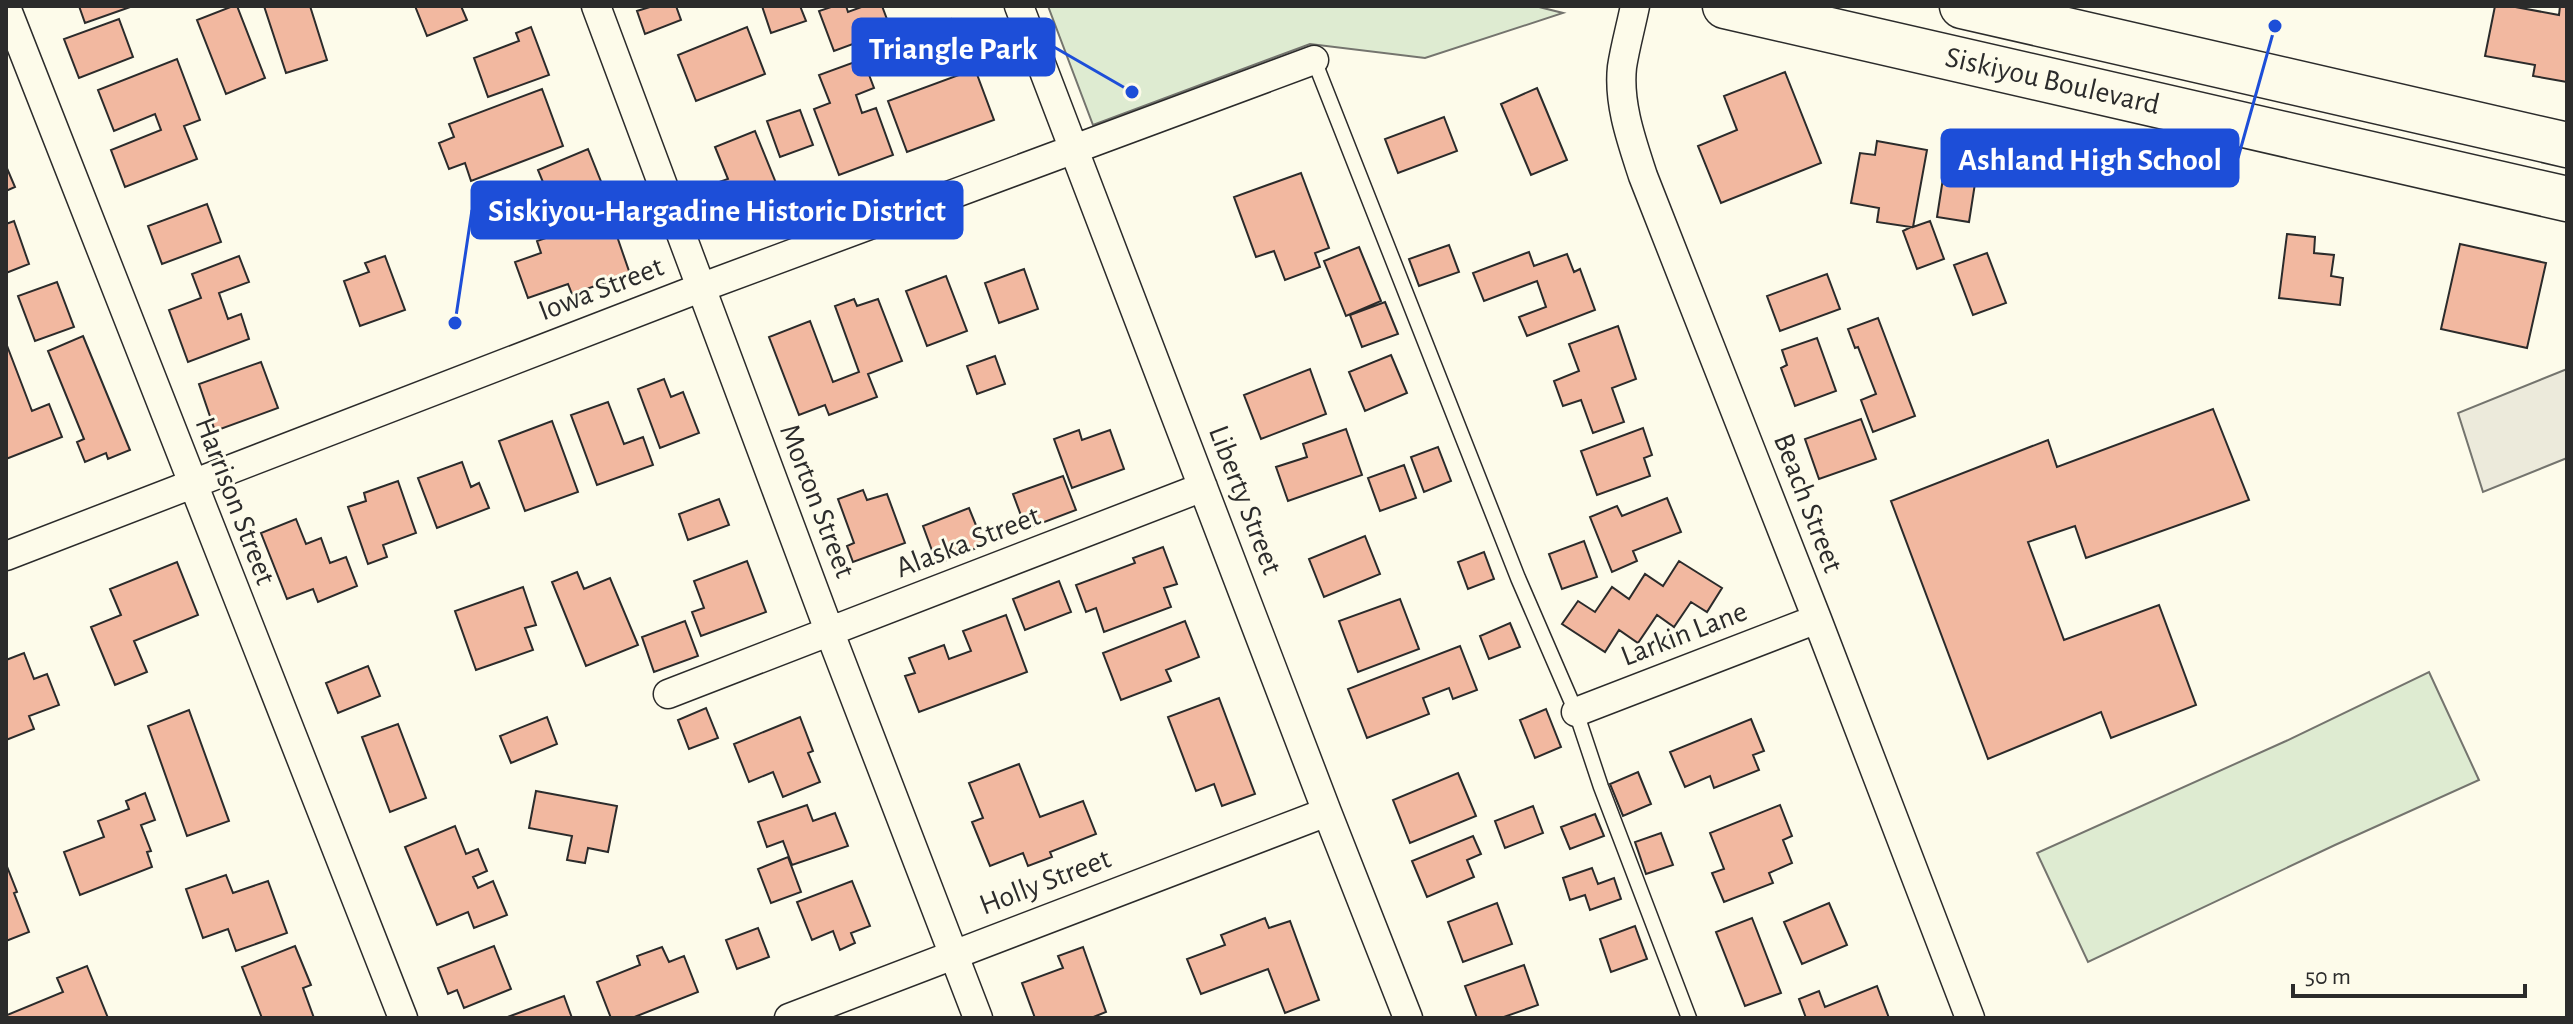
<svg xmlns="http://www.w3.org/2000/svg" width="2573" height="1024" viewBox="0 0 2573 1024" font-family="'Alegreya Sans',sans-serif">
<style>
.green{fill:#deebd1;stroke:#74746e;stroke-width:2}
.parking{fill:#eceadb;stroke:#74746e;stroke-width:2}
.building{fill:#f2b8a0;stroke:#2b2b2b;stroke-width:2}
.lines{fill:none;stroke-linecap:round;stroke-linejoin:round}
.service-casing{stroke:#2b2b2b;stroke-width:17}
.minor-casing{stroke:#2b2b2b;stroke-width:31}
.primary-casing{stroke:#2b2b2b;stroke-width:47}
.service{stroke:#fdfbea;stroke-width:14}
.minor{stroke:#fdfbea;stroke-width:28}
.primary{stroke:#fdfbea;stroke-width:44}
.labels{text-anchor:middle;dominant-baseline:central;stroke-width:6;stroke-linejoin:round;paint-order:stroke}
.street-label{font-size:30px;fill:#2b2b2b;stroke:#fdfbea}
.leader{fill:none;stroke:#1d4ed8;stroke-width:3}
.callout-dot{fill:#1d4ed8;stroke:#fdfbea;stroke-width:3}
.callout{fill:#1d4ed8;stroke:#1d4ed8;stroke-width:3}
.callout-label{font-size:32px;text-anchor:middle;font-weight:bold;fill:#fff}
</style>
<rect width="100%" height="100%" fill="#fdfbea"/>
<path class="green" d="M 1048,6 L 1535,6 L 1563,13 L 1425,58 L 1310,44 L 1093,125 Z
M 2429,672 L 2479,780 L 2335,845 L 2088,962 L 2037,853 L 2286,741 Z"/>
<path class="parking" d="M 2567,369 L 2567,458 L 2483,492 L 2458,413 Z"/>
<path class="building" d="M 79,6 L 133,6 L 85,23 Z
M 233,6 L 237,6 L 265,78 L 226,94 L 197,20 Z
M 264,6 L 310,6 L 327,60 L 286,73 Z
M 415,6 L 461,6 L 467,20 L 427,36 Z
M 653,6 L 676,6 L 681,20 L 645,34 L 637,11 Z
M 762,6 L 800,6 L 806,21 L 771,33 Z
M 834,6 L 846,6 L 848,12 L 864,6 L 882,6 L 891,30 L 834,51 L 819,11 Z
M 2495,6 L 2510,6 L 2559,15 L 2560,6 L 2567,6 L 2567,82 L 2533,76 L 2535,65 L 2485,56 Z
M 119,19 L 133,57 L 79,78 L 64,39 Z
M 951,19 L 964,55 L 925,70 L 912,34 Z
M 531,27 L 549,75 L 488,97 L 474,58 L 519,41 L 516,33 Z
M 747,27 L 765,74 L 696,101 L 678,55 Z
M 177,59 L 200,120 L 184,126 L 197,159 L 125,187 L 111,150 L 161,130 L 155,114 L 114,131 L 98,90 Z
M 863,59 L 874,88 L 856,95 L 862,113 L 876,108 L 893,155 L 839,175 L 814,109 L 830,103 L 819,75 Z
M 975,69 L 994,120 L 907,152 L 888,101 Z
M 1785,72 L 1821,163 L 1721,203 L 1698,146 L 1737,130 L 1724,96 Z
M 1537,88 L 1567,160 L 1531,175 L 1501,104 Z
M 542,89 L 563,146 L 471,181 L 465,163 L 449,169 L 439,143 L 454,137 L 449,124 Z
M 800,110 L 813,145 L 780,157 L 767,121 Z
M 1444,117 L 1457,151 L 1398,173 L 1385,139 Z
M 755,131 L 778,188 L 727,209 L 716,183 L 728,179 L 715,147 Z
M 1877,141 L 1927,150 L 1913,227 L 1930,221 L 1944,259 L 1917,269 L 1903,231 L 1911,227 L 1877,222 L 1879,208 L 1851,203 L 1860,153 L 1875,155 Z
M 588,149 L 604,189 L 575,201 L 579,208 L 544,223 L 533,197 L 547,192 L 538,170 Z
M 6,166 L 15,187 L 6,191 Z
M 1944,172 L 1976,177 L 1969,222 L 1937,217 Z
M 1301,173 L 1329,248 L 1315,253 L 1320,267 L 1285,280 L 1274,251 L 1256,257 L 1234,197 Z
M 207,204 L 221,242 L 162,264 L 148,226 Z
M 610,216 L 630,274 L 572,294 L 568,284 L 528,298 L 515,262 L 541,253 L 537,241 Z
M 14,221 L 29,264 L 6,273 L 6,224 Z
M 2287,234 L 2315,237 L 2314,253 L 2334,255 L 2331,276 L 2343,278 L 2340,305 L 2279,298 Z
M 2460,244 L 2546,263 L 2527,348 L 2441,329 Z
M 1449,245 L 1459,272 L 1419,286 L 1409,259 Z
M 1359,247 L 1381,301 L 1346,316 L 1324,261 Z
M 1529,252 L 1534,266 L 1567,254 L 1574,272 L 1580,269 L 1595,310 L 1527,336 L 1519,317 L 1546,307 L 1537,281 L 1484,301 L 1473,273 Z
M 1987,253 L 2006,303 L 1973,315 L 1954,265 Z
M 239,256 L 249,282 L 219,293 L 228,319 L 241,314 L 249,339 L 188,362 L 169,310 L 201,298 L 192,274 Z
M 385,256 L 405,310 L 360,326 L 344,281 L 369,272 L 365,263 Z
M 1024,269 L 1038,309 L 999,323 L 985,283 Z
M 1827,274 L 1840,309 L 1780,331 L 1767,296 Z
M 946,276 L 967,331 L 927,346 L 906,291 Z
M 57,282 L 74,327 L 35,341 L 18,296 Z
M 854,299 L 857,306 L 878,299 L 902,361 L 868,374 L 877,397 L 829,415 L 825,405 L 799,415 L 769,337 L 810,321 L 833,382 L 859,372 L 835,306 Z
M 1385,302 L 1398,334 L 1362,347 L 1350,315 Z
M 1878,318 L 1915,416 L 1873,432 L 1861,400 L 1876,394 L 1858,347 L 1855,348 L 1848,329 Z
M 1618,326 L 1636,379 L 1612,388 L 1624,422 L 1593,433 L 1581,400 L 1563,406 L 1554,381 L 1579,371 L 1569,344 Z
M 83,336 L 130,450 L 108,459 L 106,453 L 85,462 L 77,442 L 84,439 L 48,351 Z
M 1817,338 L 1836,391 L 1795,406 L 1781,368 L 1787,365 L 1782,350 Z
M 6,343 L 32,411 L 49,404 L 62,437 L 6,459 Z
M 1391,355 L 1407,393 L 1365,411 L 1349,372 Z
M 995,356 L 1005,384 L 977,394 L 967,366 Z
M 261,362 L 278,408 L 215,431 L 199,384 Z
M 1310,369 L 1326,414 L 1261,439 L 1244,395 Z
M 664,379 L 671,397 L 683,392 L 699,433 L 660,448 L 638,389 Z
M 608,402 L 624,444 L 643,437 L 653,465 L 597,485 L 571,415 Z
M 2213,409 L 2249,500 L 2086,558 L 2075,526 L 2028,542 L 2064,640 L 2159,605 L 2196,705 L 2111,738 L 2101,712 L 1988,759 L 1891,501 L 2048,440 L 2057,467 Z
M 1861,419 L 1876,459 L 1819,479 L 1805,439 Z
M 552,421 L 578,492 L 525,511 L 499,441 Z
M 1643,428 L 1652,455 L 1644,458 L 1650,476 L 1597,495 L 1581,451 Z
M 1346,429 L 1362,475 L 1288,501 L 1276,467 L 1307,457 L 1303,444 Z
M 1079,430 L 1082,440 L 1110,430 L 1124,469 L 1072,488 L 1054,439 Z
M 1438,447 L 1451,481 L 1424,492 L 1411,457 Z
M 462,462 L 471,487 L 479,483 L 489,508 L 437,528 L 418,478 Z
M 1404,465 L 1416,498 L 1380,511 L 1368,478 Z
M 1063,476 L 1076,510 L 1026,529 L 1013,494 Z
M 398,481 L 416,533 L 383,545 L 387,557 L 368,564 L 348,507 L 366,501 L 364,493 Z
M 863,490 L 867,500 L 887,494 L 905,543 L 853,562 L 847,546 L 854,543 L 838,499 Z
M 1667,498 L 1681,532 L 1633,551 L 1637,561 L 1612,572 L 1590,517 L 1617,506 L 1622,516 Z
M 719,499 L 729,525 L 688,540 L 679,514 Z
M 969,508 L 984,545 L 937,564 L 923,526 Z
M 296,519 L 306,544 L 321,538 L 330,563 L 346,557 L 357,586 L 318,602 L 313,589 L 287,599 L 261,533 Z
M 1365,536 L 1380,574 L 1324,597 L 1309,559 Z
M 1584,541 L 1597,577 L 1562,589 L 1549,554 Z
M 1163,547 L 1177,584 L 1164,588 L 1171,607 L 1104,632 L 1096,608 L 1086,612 L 1076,585 L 1135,563 L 1133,558 Z
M 1484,552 L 1494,579 L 1468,589 L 1458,562 Z
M 747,561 L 766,612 L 701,636 L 692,612 L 704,608 L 694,581 Z
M 1679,561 L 1722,588 L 1707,612 L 1691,602 L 1674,627 L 1657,615 L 1638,643 L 1619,630 L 1605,652 L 1562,624 L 1578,601 L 1595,612 L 1612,587 L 1629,599 L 1645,574 L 1663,586 Z
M 177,562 L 198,615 L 134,641 L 147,672 L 115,685 L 91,627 L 121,615 L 110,589 Z
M 577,572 L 584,589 L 610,578 L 638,645 L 586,666 L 552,582 Z
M 1059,581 L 1071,612 L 1025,630 L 1013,599 Z
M 523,587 L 536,625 L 525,628 L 533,650 L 476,670 L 455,611 Z
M 1400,599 L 1419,649 L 1358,672 L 1339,621 Z
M 1006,615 L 1027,672 L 919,712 L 905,676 L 915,673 L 909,658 L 944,645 L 949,659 L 971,651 L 963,631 Z
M 685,621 L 698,656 L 654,672 L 642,637 Z
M 1185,621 L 1199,657 L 1166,670 L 1171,681 L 1121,700 L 1103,653 Z
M 1510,623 L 1520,647 L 1489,659 L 1480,636 Z
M 1460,646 L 1477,690 L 1453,699 L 1449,688 L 1423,698 L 1429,714 L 1367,738 L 1348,689 Z
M 24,653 L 34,679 L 47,674 L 59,705 L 29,716 L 34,729 L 6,740 L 6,660 Z
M 368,666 L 380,696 L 338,713 L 326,683 Z
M 1219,698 L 1255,794 L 1222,806 L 1214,784 L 1196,791 L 1168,717 Z
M 706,708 L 718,738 L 689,749 L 678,720 Z
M 1546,709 L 1561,747 L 1535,758 L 1520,720 Z
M 189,710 L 229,821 L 187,836 L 148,726 Z
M 547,717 L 557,744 L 511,763 L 500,736 Z
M 800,717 L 813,751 L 808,753 L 820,782 L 783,797 L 773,772 L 749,782 L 734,744 Z
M 1751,719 L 1764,751 L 1753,755 L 1759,770 L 1714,788 L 1710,776 L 1685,787 L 1670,752 Z
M 398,724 L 426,798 L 390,812 L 362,737 Z
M 1019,764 L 1040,817 L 1083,801 L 1096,834 L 1050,852 L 1052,857 L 1028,866 L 1023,853 L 990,866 L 972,822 L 983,818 L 969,783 Z
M 1638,772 L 1651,804 L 1623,816 L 1610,784 Z
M 1458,773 L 1476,816 L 1410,843 L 1393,800 Z
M 536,791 L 617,806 L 608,852 L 588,848 L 585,863 L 567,860 L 572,836 L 529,828 Z
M 145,793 L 155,820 L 141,825 L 151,851 L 147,852 L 152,867 L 80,895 L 64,852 L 104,837 L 98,821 L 129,809 L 126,801 Z
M 807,805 L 813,821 L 835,813 L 848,846 L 792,865 L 783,841 L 767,847 L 758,822 Z
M 1780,805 L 1792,836 L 1783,840 L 1792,863 L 1769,873 L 1773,883 L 1724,902 L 1712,873 L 1724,869 L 1710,833 Z
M 1533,806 L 1543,833 L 1505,848 L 1495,821 Z
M 1595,814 L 1604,836 L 1570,849 L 1561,827 Z
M 455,826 L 466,854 L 478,849 L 487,871 L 473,877 L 478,888 L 493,881 L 507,915 L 474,928 L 468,912 L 437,925 L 405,847 Z
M 1661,833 L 1673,865 L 1646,874 L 1635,842 Z
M 1473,836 L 1481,854 L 1467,860 L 1474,877 L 1427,897 L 1412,861 Z
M 788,857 L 801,892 L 771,903 L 758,869 Z
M 6,864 L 17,892 L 14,893 L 29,932 L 6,941 Z
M 1592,868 L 1598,884 L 1614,878 L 1621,899 L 1590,910 L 1585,895 L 1570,900 L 1563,878 Z
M 226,875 L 233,893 L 268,881 L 287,933 L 236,951 L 228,929 L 203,938 L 186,889 Z
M 852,881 L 870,926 L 851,933 L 855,943 L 840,950 L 833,931 L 812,940 L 797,902 Z
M 1497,903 L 1512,944 L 1463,962 L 1448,922 Z
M 1829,903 L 1847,945 L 1802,964 L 1784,922 Z
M 1265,918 L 1269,928 L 1290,921 L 1319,1000 L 1285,1013 L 1268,969 L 1201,994 L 1187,959 L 1225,945 L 1221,935 Z
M 1752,918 L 1781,993 L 1745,1006 L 1716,932 Z
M 1635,926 L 1647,959 L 1611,972 L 1600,939 Z
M 758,928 L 769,957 L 737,969 L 726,940 Z
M 295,946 L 311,985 L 303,988 L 314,1018 L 262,1018 L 242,967 Z
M 494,946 L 511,989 L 464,1008 L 457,990 L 448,994 L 438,968 Z
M 662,947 L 669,962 L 684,956 L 698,992 L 632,1018 L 611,1018 L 597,982 L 640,965 L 637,956 Z
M 1083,947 L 1106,1012 L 1091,1018 L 1035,1018 L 1022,983 L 1063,968 L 1058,956 Z
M 1524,965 L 1538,1005 L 1501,1018 L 1477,1018 L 1465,986 Z
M 87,966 L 108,1018 L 8,1018 L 7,1015 L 63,992 L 57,978 Z
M 1877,986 L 1889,1018 L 1806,1018 L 1799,999 L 1819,991 L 1825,1007 Z
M 564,996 L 572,1018 L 505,1018 Z"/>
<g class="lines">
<g class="service-casing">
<path id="service" d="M 1314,60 L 1518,578 L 1576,712 L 1601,787 L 1689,1018"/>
</g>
<g class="minor-casing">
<path id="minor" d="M 596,6 L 830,633 L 978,1018
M 1019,6 L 1327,812 L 1408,1018
M 1635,6 C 1631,26 1625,47 1622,67 C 1618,104 1632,142 1643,176 L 1817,619 L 1970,1018
M 6,7 L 403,1018
M 6,556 L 700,288 L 1314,60
M 668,694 L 1203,487
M 1576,712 L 1817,619
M 789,1018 L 1327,812"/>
</g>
<g class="primary-casing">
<g id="primary">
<path id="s1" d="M 1725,6 L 2567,199"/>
<path d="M 1962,6 L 2567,145"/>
</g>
</g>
<use href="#service" class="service"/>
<use href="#minor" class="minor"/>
<use href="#primary" class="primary"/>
</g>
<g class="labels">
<g class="street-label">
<text stroke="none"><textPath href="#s1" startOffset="336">Siskiyou Boulevard</textPath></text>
<text transform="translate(601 289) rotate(-21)">Iowa Street</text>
<text transform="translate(1245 500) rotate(69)">Liberty Street</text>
<text transform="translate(235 501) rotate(69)">Harrison Street</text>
<text transform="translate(817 501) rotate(69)">Morton Street</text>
<text transform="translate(1808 503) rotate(69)">Beach Street</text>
<text transform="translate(968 542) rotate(-21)">Alaska Street</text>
<text transform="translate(1684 634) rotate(-21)">Larkin Lane</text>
<text transform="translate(1045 882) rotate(-21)">Holly Street</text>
</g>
</g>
<path class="leader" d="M1132 92L1054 47M2275 26L2238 158M455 323L472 210"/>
<g class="callout-dot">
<circle cx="1132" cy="92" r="8"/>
<circle cx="2275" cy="26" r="8"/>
<circle cx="455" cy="323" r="8"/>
</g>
<g class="callout">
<rect x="853" y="19" width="201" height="56" rx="8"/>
<rect x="1942" y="130" width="296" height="56" rx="8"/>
<rect x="472" y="182" width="490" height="56" rx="8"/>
</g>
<g class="callout-label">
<text x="953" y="59">Triangle Park</text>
<text x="2090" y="170">Ashland High School</text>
<text x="717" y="221">Siskiyou-Hargadine Historic District</text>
</g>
<rect width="2573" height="1024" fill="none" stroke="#2b2b2b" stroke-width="16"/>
<path d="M2293 984v12h232v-12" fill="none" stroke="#2b2b2b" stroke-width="4"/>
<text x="2305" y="984" font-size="24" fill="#2b2b2b" stroke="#fdfbea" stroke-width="6" paint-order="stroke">50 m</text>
</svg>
